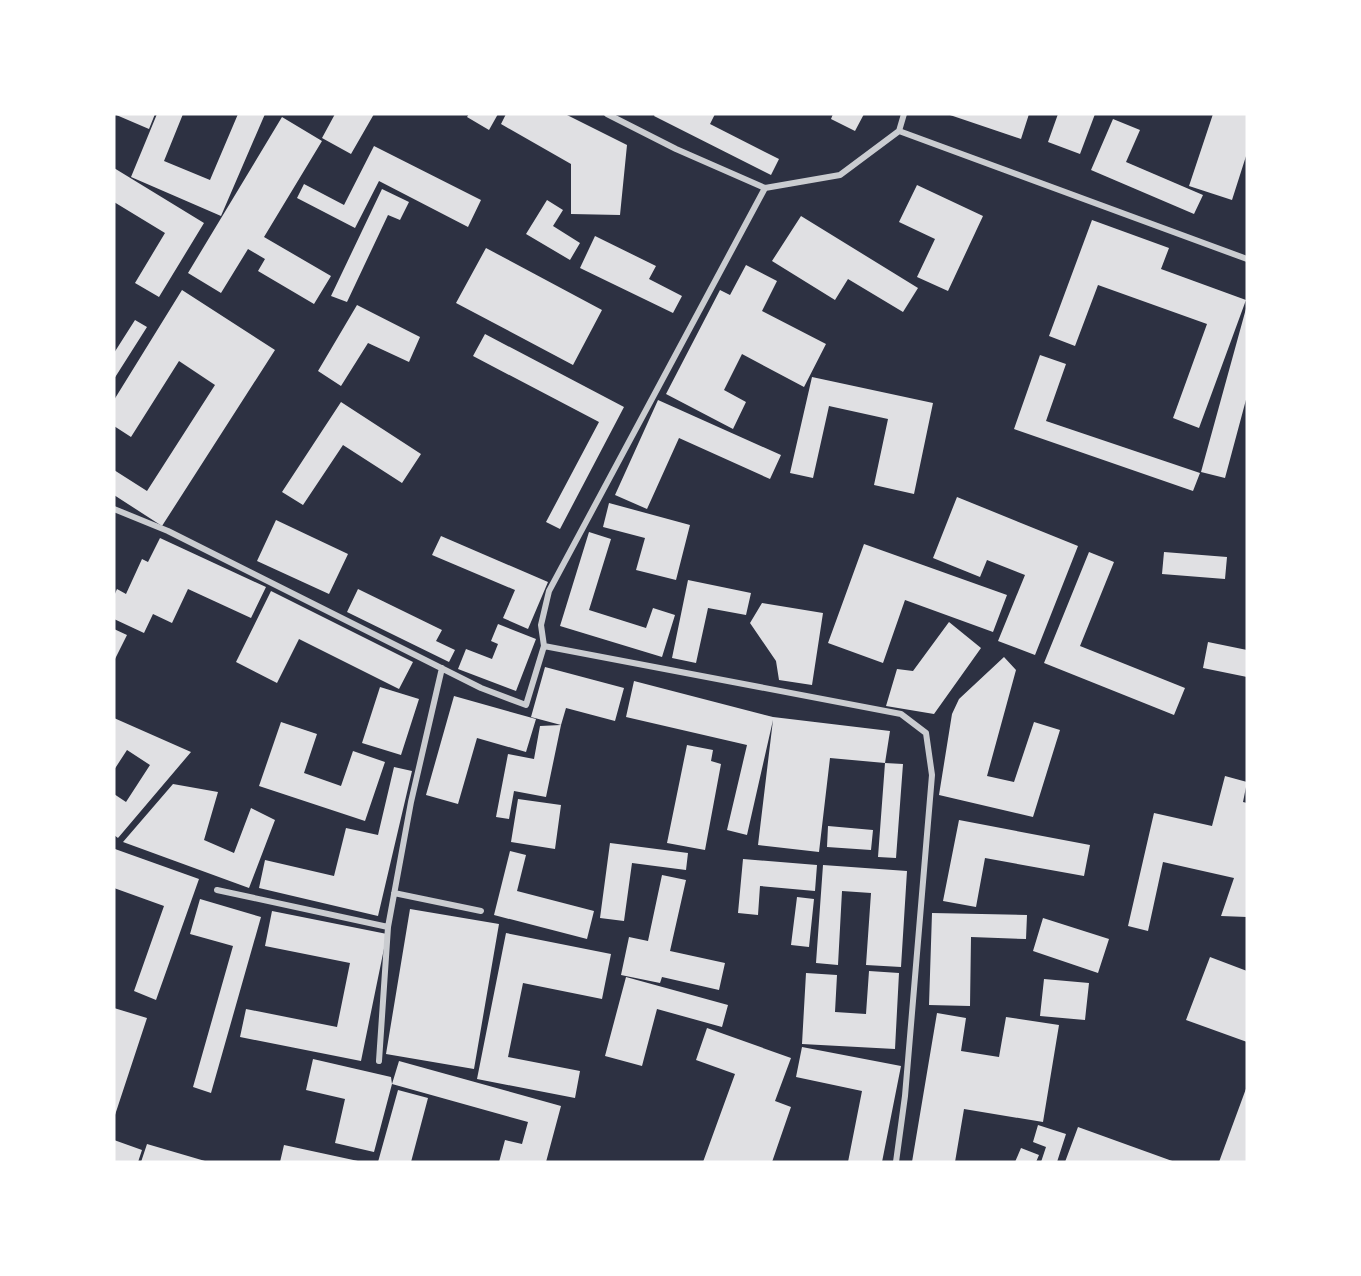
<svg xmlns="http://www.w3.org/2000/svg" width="1361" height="1276" viewBox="0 0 1361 1276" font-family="Bitter,serif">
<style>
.building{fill:#e0e0e3}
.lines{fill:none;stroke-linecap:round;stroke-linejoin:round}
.minor{stroke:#caccd0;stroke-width:6}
</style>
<rect width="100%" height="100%" fill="#2d3142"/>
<path class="building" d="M 114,114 L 155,114 L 149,129 Z
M 157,114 L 183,114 L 164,161 L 210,180 L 238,114 L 265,114 L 221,216 L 131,177 Z
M 335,114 L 374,114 L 351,154 L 322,138 Z
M 469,114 L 498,114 L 489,130 L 467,117 Z
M 506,114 L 565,114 L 627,145 L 620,215 L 571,214 L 571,164 L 501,124 Z
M 655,114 L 715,114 L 710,124 L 779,159 L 771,175 L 654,116 Z
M 833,114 L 864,114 L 855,131 L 831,119 Z
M 947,114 L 1029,114 L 1021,139 Z
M 1058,114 L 1095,114 L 1080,154 L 1048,142 Z
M 1213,114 L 1247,114 L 1247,153 L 1232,200 L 1189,186 Z
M 282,117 L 322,141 L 264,237 L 331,276 L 314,304 L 258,271 L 265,259 L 248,249 L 221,293 L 188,273 Z
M 1113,119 L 1140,130 L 1126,162 L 1203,195 L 1194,214 L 1091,170 Z
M 374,146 L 481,200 L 468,227 L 379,181 L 355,228 L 297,198 L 304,184 L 344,205 Z
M 114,168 L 204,223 L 159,297 L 135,283 L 165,233 L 114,202 Z
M 917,185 L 983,216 L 948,291 L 917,277 L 935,239 L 899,222 Z
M 382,189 L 409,202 L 400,220 L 388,215 L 347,302 L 331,296 Z
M 547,200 L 563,210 L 553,226 L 580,243 L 570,260 L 526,234 Z
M 801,216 L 918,288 L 903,312 L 848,279 L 835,300 L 772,261 Z
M 1092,220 L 1169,248 L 1161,269 L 1246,300 L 1199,428 L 1173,418 L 1207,324 L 1098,285 L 1075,346 L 1049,336 Z
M 595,236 L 656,266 L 649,279 L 682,296 L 673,313 L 580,268 Z
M 486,248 L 602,310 L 573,365 L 456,303 Z
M 746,265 L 777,281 L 762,311 L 826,344 L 804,387 L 742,354 L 724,390 L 746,402 L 733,429 L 666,394 L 720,290 L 730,295 Z
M 182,290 L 275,350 L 162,526 L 114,495 L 114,470 L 147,491 L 215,385 L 179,361 L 131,437 L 114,426 L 114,400 Z
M 357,305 L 420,337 L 409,362 L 368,343 L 341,386 L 318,371 Z
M 1247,305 L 1247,396 L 1225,478 L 1201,472 Z
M 135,320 L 147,327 L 114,379 L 114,353 Z
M 485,334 L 624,407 L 560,529 L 546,522 L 599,422 L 473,356 Z
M 1040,355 L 1066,364 L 1046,421 L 1200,473 L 1193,491 L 1014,429 Z
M 812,377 L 933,403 L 914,494 L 874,485 L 888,419 L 829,406 L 813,478 L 790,473 Z
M 658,400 L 781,455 L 770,479 L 679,438 L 647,509 L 615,495 Z
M 341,402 L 421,454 L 402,483 L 343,445 L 303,505 L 282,492 Z
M 957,497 L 1078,546 L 1035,655 L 998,641 L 1025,575 L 987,560 L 980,577 L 933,558 Z
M 609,503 L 690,525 L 676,580 L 636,570 L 645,538 L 603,527 Z
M 276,520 L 348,554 L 329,594 L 257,561 Z
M 589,532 L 611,539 L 589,610 L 646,628 L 653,608 L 675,615 L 662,657 L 560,626 Z
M 441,536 L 548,582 L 528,629 L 503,618 L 515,590 L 432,555 Z
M 160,538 L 266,587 L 251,618 L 188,589 L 172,623 L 153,614 L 144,633 L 114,619 L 114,596 L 117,589 L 126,594 L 142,559 L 148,562 Z
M 864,544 L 1007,595 L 993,632 L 905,600 L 883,663 L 828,643 Z
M 1089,552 L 1114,562 L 1080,646 L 1185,688 L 1174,715 L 1044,663 Z
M 1164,552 L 1227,557 L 1225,579 L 1162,574 Z
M 688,580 L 751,593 L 746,615 L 708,608 L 696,663 L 672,658 Z
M 358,589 L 442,630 L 436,641 L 455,650 L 449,662 L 347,612 Z
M 271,591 L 413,662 L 399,689 L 299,639 L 277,683 L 236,662 Z
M 762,603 L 823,613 L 812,685 L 779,680 L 776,661 L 750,623 Z
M 949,622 L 981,648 L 934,714 L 886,706 L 897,669 L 913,671 Z
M 498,624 L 536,639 L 516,691 L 458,669 L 466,649 L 492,659 L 498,644 L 491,641 Z
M 114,629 L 127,635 L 114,661 Z
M 1208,642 L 1247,650 L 1247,677 L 1203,668 Z
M 1004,657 L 1016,670 L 987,776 L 1014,782 L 1034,722 L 1060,730 L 1033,817 L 939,795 L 952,714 L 959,699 Z
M 545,667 L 624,688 L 615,721 L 566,708 L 561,725 L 531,717 Z
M 634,681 L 773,717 L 890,731 L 885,763 L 830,758 L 819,852 L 758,845 L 773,720 L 747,835 L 727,830 L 747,745 L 626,717 Z
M 380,687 L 419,699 L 401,755 L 362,743 Z
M 454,696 L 536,719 L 526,752 L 477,738 L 458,804 L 426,795 Z
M 114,718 L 191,752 L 118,838 L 114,835 L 114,794 L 126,802 L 150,765 L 127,750 L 114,770 Z
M 281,722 L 317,734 L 304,773 L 341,786 L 353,751 L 385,762 L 365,821 L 259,786 Z
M 561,725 L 546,797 L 514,791 L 509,819 L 496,817 L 508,754 L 534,759 L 540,726 Z
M 687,745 L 713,750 L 711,761 L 721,764 L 705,850 L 667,843 Z
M 885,763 L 903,764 L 896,858 L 878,857 Z
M 394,767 L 412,771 L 378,916 L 259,888 L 265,860 L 334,876 L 346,828 L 378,835 Z
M 1225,776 L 1247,782 L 1243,802 L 1247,803 L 1247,917 L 1221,916 L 1234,878 L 1163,862 L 1148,931 L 1128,926 L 1154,813 L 1212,826 Z
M 173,784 L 218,792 L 204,840 L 234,853 L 251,808 L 275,820 L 249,888 L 123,842 Z
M 518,799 L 561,805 L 555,849 L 511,842 Z
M 959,820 L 1090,845 L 1084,876 L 985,858 L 976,907 L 943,901 Z
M 828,826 L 873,830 L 871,850 L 827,847 Z
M 610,843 L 688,853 L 686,870 L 632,863 L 624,921 L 600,918 Z
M 115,849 L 199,879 L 156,1000 L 134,991 L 164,906 L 114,888 Z
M 510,851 L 526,855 L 517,891 L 594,911 L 587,939 L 494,915 Z
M 743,859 L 817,865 L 815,891 L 760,886 L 758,915 L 738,913 Z
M 823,865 L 907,871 L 901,967 L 866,965 L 871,893 L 842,891 L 838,965 L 816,963 Z
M 662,875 L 686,880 L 670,951 L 725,963 L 719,990 L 662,977 L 660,983 L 621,975 L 629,937 L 648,941 Z
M 797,897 L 814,899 L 809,947 L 791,945 Z
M 200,899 L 261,917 L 211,1093 L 193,1087 L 233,946 L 190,934 Z
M 410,909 L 499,924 L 474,1069 L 386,1054 Z
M 272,911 L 387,934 L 361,1061 L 240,1037 L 246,1009 L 337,1027 L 350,963 L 265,946 Z
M 932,913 L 1027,915 L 1026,939 L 971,937 L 970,1006 L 929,1005 Z
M 1043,918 L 1109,939 L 1098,973 L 1033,951 Z
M 506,933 L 611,954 L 602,999 L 523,983 L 508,1057 L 580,1071 L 575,1098 L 477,1079 Z
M 1210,957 L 1247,971 L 1247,1042 L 1186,1020 Z
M 869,971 L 899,973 L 895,1049 L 802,1044 L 806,973 L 837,975 L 835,1012 L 866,1014 Z
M 626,977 L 728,1005 L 722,1027 L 657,1009 L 642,1066 L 605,1056 Z
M 1044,979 L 1089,983 L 1085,1020 L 1040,1016 Z
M 114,1008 L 147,1018 L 114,1118 Z
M 937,1013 L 966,1018 L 961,1051 L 999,1057 L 1006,1017 L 1059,1025 L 1043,1122 L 964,1109 L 955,1162 L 912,1162 Z
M 707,1028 L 791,1058 L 775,1101 L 791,1107 L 772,1162 L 703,1162 L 735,1074 L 696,1060 Z
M 802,1047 L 901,1066 L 882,1162 L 848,1162 L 862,1091 L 796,1077 Z
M 313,1059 L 391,1077 L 392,1084 L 374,1152 L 335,1143 L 345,1099 L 306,1090 Z
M 399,1061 L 561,1106 L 546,1162 L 499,1162 L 505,1140 L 522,1144 L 528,1122 L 392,1084 Z
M 1247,1086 L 1247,1162 L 1219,1162 Z
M 398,1090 L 428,1098 L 411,1162 L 378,1162 Z
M 1038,1125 L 1066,1134 L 1057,1162 L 1041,1162 L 1046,1147 L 1033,1142 Z
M 1078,1127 L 1175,1162 L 1065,1162 Z
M 114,1140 L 142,1150 L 138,1162 L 114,1162 Z
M 147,1144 L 205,1161 L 205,1162 L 141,1162 Z
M 284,1145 L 358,1161 L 358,1162 L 280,1162 Z
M 1021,1148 L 1039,1155 L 1036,1162 L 1015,1162 Z"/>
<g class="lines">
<path class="minor" d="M 607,114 L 676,149 L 765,188 L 840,175 L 899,131 L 1247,259
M 899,131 L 904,114
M 765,188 L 549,591 L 541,625 L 544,646 L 901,714 L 926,733 L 932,775 L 905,1096 L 896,1162
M 114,509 L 168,531 L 481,688 L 526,705 L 544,646
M 217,890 L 388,927
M 394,893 L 481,911
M 379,1061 L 388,927 L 411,802 L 442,668"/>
</g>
<rect width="1361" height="1276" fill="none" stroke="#ffffff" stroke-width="231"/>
</svg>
